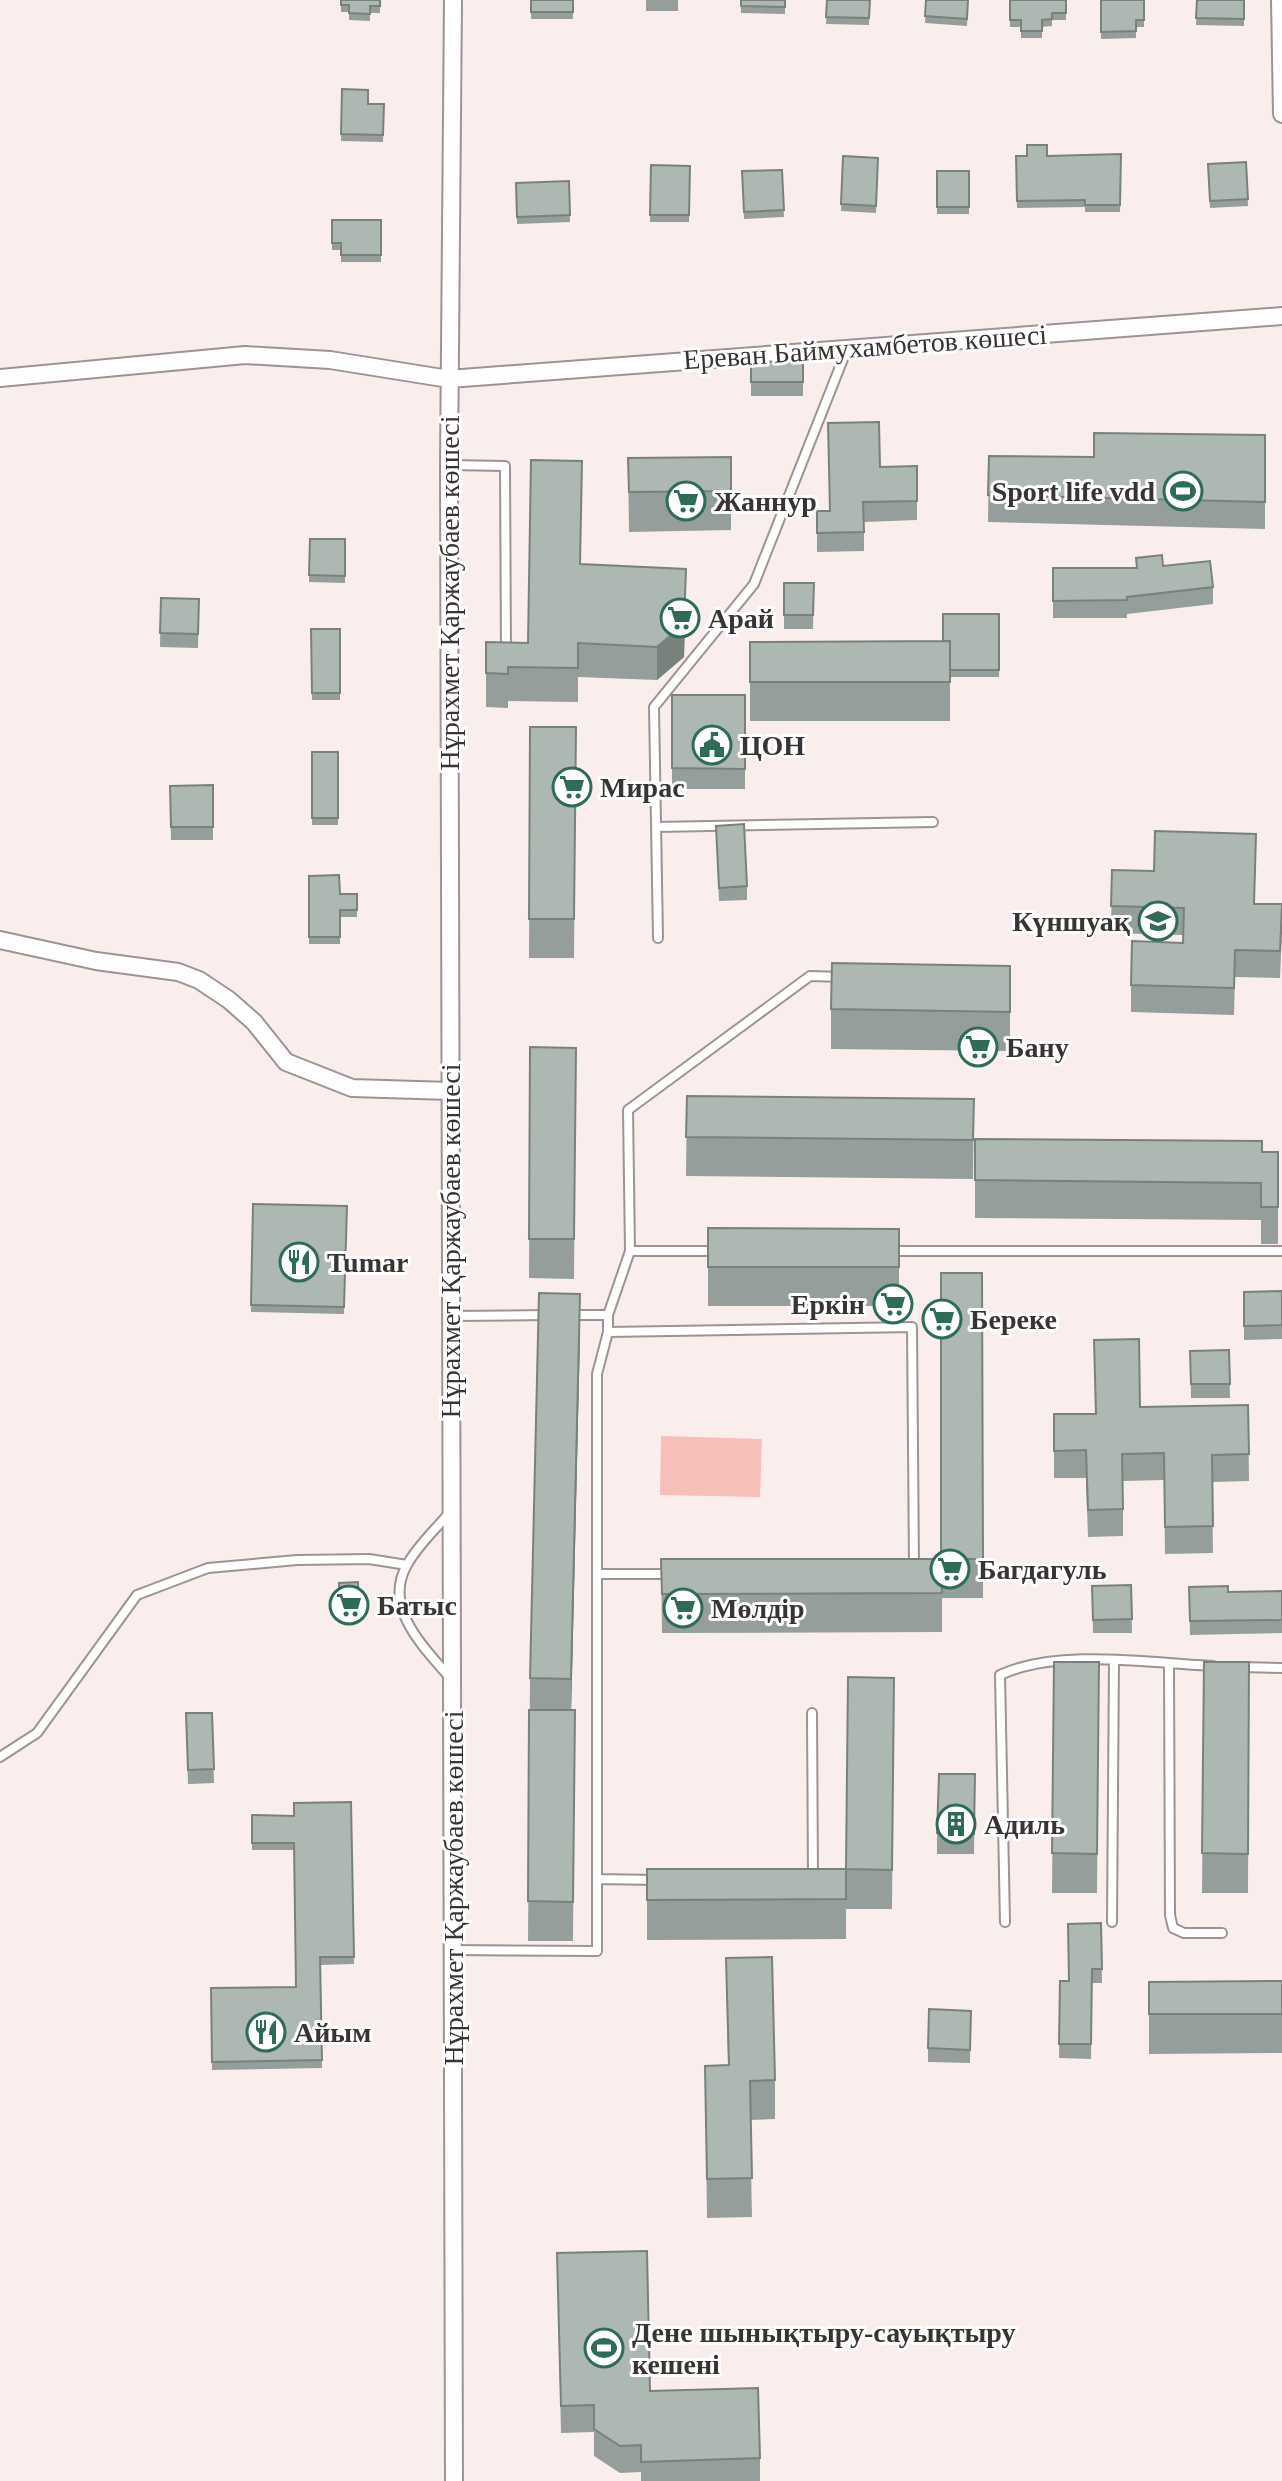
<svg xmlns="http://www.w3.org/2000/svg" width="1282" height="2481" viewBox="0 0 1282 2481" font-family="'Times New Roman',serif">
<style>
.green{fill:#f6bfb9}
.lines{fill:none;stroke-linecap:round;stroke-linejoin:round}
.lane-casing{stroke:#9e9392;stroke-width:12}
.street-casing{stroke:#9e9392;stroke-width:20}
.lane{stroke:#fff;stroke-width:8}
.street{stroke:#fff;stroke-width:16}
.wall{fill:#959e9a}
.shaded-wall{fill:#79817d}
.building{fill:#adb8b3;stroke:#79817d;stroke-width:2}
.labels{text-anchor:middle;dominant-baseline:central;stroke-width:6;stroke-linejoin:round;paint-order:stroke}
.street-label{font-size:28px;fill:#393434;stroke:#fefefe}
.poi-label{font-size:28px;font-weight:bold;fill:#393434;stroke:#fefefe;text-anchor:start}
</style>
<rect width="100%" height="100%" fill="#faeeec"/>
<path class="green" d="M 661,1436 L 762,1439 L 760,1497 L 660,1495 Z"/>
<g class="lines">
<g class="lane-casing">
<path id="lane" d="M 450,465 L 505,466 L 506,652
M 656,827 L 933,822
M 658,938 L 654,707 L 754,584 L 847,349
M 630,1251 L 718,1251
M 891,1251 L 1282,1251
M 608,1315 L 630,1251 L 628,1110 L 810,976 L 843,977
M 451,1316 L 549,1315
M 608,1332 L 912,1327 L 914,1567
M 450,1512 C 436,1529 417,1546 407,1565 C 382,1608 425,1648 450,1678
M 597,1574 L 672,1574
M 1169,1664 L 1170,1915 L 1173,1928 L 1184,1933 L 1222,1933
M 1239,1667 L 1282,1668
M 812,1713 L 813,1879
M 0,1757 L 37,1733 L 137,1595 L 208,1568 L 297,1560 L 369,1559 L 407,1565
M 597,1879 L 656,1880
M 1005,1922 L 1000,1675 C 1058,1648 1150,1663 1213,1666
M 1112,1922 L 1114,1661
M 451,1950 L 597,1951 L 597,1374 L 608,1332 L 608,1315 L 571,1315"/>
</g>
<g class="street-casing">
<path id="street" d="M 453,0 L 449,465 L 454,2481
M 1280,0 L 1282,114
M 0,378 L 245,355 L 330,360 L 449,379 L 1282,316
M 0,940 L 96,961 L 178,972 L 199,980 L 229,1000 L 254,1022 L 286,1062 L 352,1088 L 450,1091"/>
</g>
<use href="#lane" class="lane"/>
<use href="#street" class="street"/>
</g>
<path class="wall" d="M 341,0 L 380,0 L 380,13 L 370,13 L 370,21 L 349,20 L 349,12 L 341,12 Z
M 531,0 L 573,0 L 573,19 L 531,19 Z
M 646,0 L 678,0 L 678,11 L 646,11 Z
M 741,0 L 785,0 L 785,14 L 741,13 Z
M 827,0 L 870,0 L 869,25 L 826,24 Z
M 926,0 L 968,0 L 967,26 L 925,23 Z
M 1010,0 L 1066,0 L 1066,20 L 1052,20 L 1052,26 L 1042,27 L 1042,38 L 1021,38 L 1021,27 L 1010,27 Z
M 1100,0 L 1144,0 L 1144,27 L 1136,27 L 1136,38 L 1101,39 Z
M 1197,0 L 1244,0 L 1244,26 L 1196,25 Z
M 342,89 L 368,104 L 384,104 L 383,142 L 341,141 Z
M 1121,154 L 1120,212 L 1085,212 L 1085,207 L 1017,208 L 1016,156 Z
M 843,156 L 878,158 L 876,213 L 841,211 Z
M 1246,162 L 1248,206 L 1210,208 L 1208,164 Z
M 651,165 L 690,166 L 689,222 L 650,222 Z
M 782,170 L 784,217 L 744,219 L 742,171 Z
M 937,171 L 969,171 L 969,214 L 937,214 Z
M 569,181 L 570,222 L 517,224 L 516,183 Z
M 332,220 L 381,220 L 381,262 L 341,262 L 341,250 L 332,250 Z
M 803,361 L 803,396 L 751,396 L 751,362 Z
M 1265,435 L 1265,529 L 988,522 L 989,456 L 1094,457 Z
M 731,457 L 731,530 L 629,532 L 628,458 Z
M 917,466 L 917,520 L 864,522 L 864,551 L 817,552 L 817,511 L 830,511 L 880,467 Z
M 310,539 L 345,539 L 345,583 L 309,582 Z
M 1136,558 L 1163,566 L 1213,587 L 1213,604 L 1127,614 L 1127,618 L 1053,618 L 1053,568 L 1136,568 Z
M 580,564 L 686,603 L 684,657 L 657,680 L 578,677 L 578,702 L 508,701 L 508,708 L 486,707 L 486,673 L 528,643 Z
M 784,583 L 814,583 L 813,629 L 784,629 Z
M 161,598 L 199,599 L 198,648 L 160,647 Z
M 999,614 L 999,677 L 950,677 L 950,721 L 750,721 L 750,642 L 943,641 Z
M 311,629 L 340,629 L 340,700 L 312,700 Z
M 672,695 L 745,695 L 745,789 L 672,789 Z
M 530,727 L 576,727 L 574,958 L 529,958 Z
M 312,752 L 338,752 L 338,825 L 312,825 Z
M 213,785 L 213,840 L 171,840 L 170,786 Z
M 716,826 L 747,886 L 747,900 L 719,901 Z
M 1256,861 L 1254,904 L 1282,931 L 1280,978 L 1235,977 L 1234,1015 L 1131,1012 L 1131,985 L 1183,943 L 1183,935 L 1111,933 L 1112,870 L 1154,871 Z
M 309,876 L 340,894 L 357,894 L 357,917 L 340,917 L 340,944 L 309,944 Z
M 1010,966 L 1010,1051 L 831,1049 L 831,1009 Z
M 530,1047 L 576,1048 L 574,1279 L 529,1278 Z
M 687,1096 L 974,1099 L 973,1179 L 686,1176 Z
M 1262,1152 L 1278,1152 L 1278,1244 L 1261,1244 L 1261,1220 L 975,1218 L 975,1180 Z
M 253,1204 L 347,1206 L 344,1314 L 251,1312 Z
M 708,1228 L 899,1229 L 899,1306 L 708,1306 Z
M 982,1273 L 983,1598 L 942,1598 L 942,1632 L 662,1633 L 661,1559 L 941,1559 Z
M 1282,1291 L 1282,1339 L 1244,1340 L 1244,1292 Z
M 580,1333 L 571,1710 L 575,1710 L 573,1941 L 528,1941 L 530,1678 Z
M 1229,1350 L 1230,1398 L 1191,1398 L 1190,1351 Z
M 1248,1405 L 1249,1481 L 1212,1482 L 1213,1553 L 1165,1554 L 1164,1480 L 1123,1481 L 1123,1536 L 1088,1537 L 1086,1478 L 1054,1478 L 1054,1414 L 1095,1414 L 1140,1407 Z
M 358,1582 L 359,1622 L 340,1623 L 339,1583 Z
M 1131,1585 L 1132,1633 L 1093,1633 L 1092,1586 Z
M 1189,1587 L 1228,1592 L 1282,1591 L 1282,1633 L 1190,1635 Z
M 1054,1662 L 1099,1662 L 1097,1893 L 1052,1893 Z
M 1204,1662 L 1249,1662 L 1248,1893 L 1202,1893 Z
M 894,1678 L 892,1909 L 846,1909 L 846,1939 L 647,1940 L 647,1869 L 846,1869 Z
M 186,1713 L 212,1713 L 214,1783 L 188,1784 Z
M 975,1774 L 974,1854 L 937,1854 L 937,1833 Z
M 351,1802 L 354,1964 L 320,1965 L 322,2068 L 212,2070 L 211,1988 L 296,1987 L 294,1850 L 252,1850 L 252,1815 L 294,1816 Z
M 1101,1923 L 1102,1983 L 1092,1983 L 1091,2059 L 1059,2058 L 1060,1981 L 1068,1981 Z
M 726,1958 L 775,2080 L 775,2119 L 750,2120 L 752,2217 L 707,2218 L 705,2066 L 728,2065 Z
M 1282,1981 L 1282,2053 L 1149,2054 L 1149,1982 Z
M 971,2011 L 970,2063 L 928,2062 L 928,2048 Z
M 557,2253 L 650,2391 L 760,2458 L 760,2481 L 641,2481 L 641,2472 L 620,2473 L 594,2456 L 594,2432 L 561,2433 Z"/>
<path class="shaded-wall" d="M 686,569 L 684,657 L 657,680 L 657,647 Z
M 580,1294 L 580,1333 L 571,1718 L 571,1679 Z"/>
<path class="building" d="M 341,0 L 380,0 L 380,6 L 370,6 L 370,14 L 349,13 L 349,5 L 341,5 Z
M 531,0 L 573,0 L 573,12 L 531,12 Z
M 741,0 L 785,0 L 785,7 L 741,6 Z
M 827,0 L 870,0 L 869,18 L 826,17 Z
M 926,0 L 968,0 L 967,19 L 925,16 Z
M 1010,0 L 1066,0 L 1066,13 L 1052,13 L 1052,19 L 1042,20 L 1042,31 L 1021,31 L 1021,20 L 1010,20 Z
M 1101,0 L 1144,0 L 1144,20 L 1136,20 L 1136,31 L 1101,32 Z
M 1197,0 L 1244,0 L 1244,19 L 1196,18 Z
M 342,89 L 368,90 L 368,104 L 384,104 L 383,135 L 341,134 Z
M 1027,145 L 1047,145 L 1047,156 L 1121,154 L 1120,205 L 1085,205 L 1085,200 L 1017,201 L 1016,156 L 1027,156 Z
M 843,156 L 878,158 L 876,206 L 841,204 Z
M 1246,162 L 1248,199 L 1210,201 L 1208,164 Z
M 651,165 L 690,166 L 689,215 L 650,215 Z
M 782,170 L 784,210 L 744,212 L 742,171 Z
M 937,171 L 969,171 L 969,207 L 937,207 Z
M 569,181 L 570,215 L 517,217 L 516,183 Z
M 332,220 L 381,220 L 381,255 L 341,255 L 341,243 L 332,243 Z
M 803,361 L 803,382 L 751,382 L 751,362 Z
M 879,422 L 880,467 L 917,466 L 917,501 L 863,502 L 864,532 L 817,533 L 817,511 L 830,511 L 828,423 Z
M 1094,433 L 1265,435 L 1265,502 L 988,495 L 989,456 L 1094,457 Z
M 731,457 L 731,491 L 629,492 L 628,458 Z
M 531,460 L 582,461 L 580,564 L 686,569 L 684,624 L 657,647 L 578,643 L 578,668 L 508,667 L 508,674 L 486,673 L 486,642 L 528,643 Z
M 310,539 L 345,539 L 345,576 L 309,575 Z
M 1162,555 L 1163,566 L 1210,561 L 1213,587 L 1127,597 L 1127,600 L 1053,601 L 1053,568 L 1137,568 L 1136,558 Z
M 784,583 L 814,583 L 813,615 L 784,615 Z
M 161,598 L 199,599 L 198,634 L 160,633 Z
M 943,614 L 999,614 L 999,670 L 950,670 L 950,641 L 943,641 Z
M 311,629 L 340,629 L 340,693 L 312,693 Z
M 950,641 L 950,682 L 750,682 L 750,642 Z
M 672,695 L 745,695 L 745,769 L 672,768 Z
M 530,727 L 576,727 L 574,919 L 529,919 Z
M 312,752 L 338,752 L 338,818 L 312,818 Z
M 213,785 L 213,827 L 171,827 L 170,786 Z
M 744,824 L 747,886 L 719,888 L 716,826 Z
M 1155,831 L 1256,834 L 1254,904 L 1282,904 L 1280,951 L 1235,950 L 1234,988 L 1131,985 L 1132,941 L 1183,943 L 1184,908 L 1111,906 L 1112,870 L 1154,871 Z
M 339,875 L 340,894 L 357,894 L 357,910 L 340,910 L 340,937 L 309,937 L 309,876 Z
M 832,963 L 1010,966 L 1010,1012 L 831,1009 Z
M 530,1047 L 576,1048 L 574,1239 L 529,1239 Z
M 687,1096 L 974,1099 L 973,1140 L 686,1137 Z
M 975,1139 L 1262,1141 L 1262,1152 L 1278,1152 L 1278,1207 L 1261,1207 L 1261,1183 L 975,1180 Z
M 253,1204 L 347,1206 L 344,1307 L 251,1305 Z
M 708,1228 L 899,1229 L 899,1267 L 708,1267 Z
M 941,1273 L 982,1273 L 983,1559 L 941,1559 Z
M 1282,1291 L 1282,1325 L 1244,1326 L 1244,1292 Z
M 539,1293 L 580,1294 L 571,1679 L 530,1678 Z
M 1139,1339 L 1140,1407 L 1248,1405 L 1249,1454 L 1212,1455 L 1213,1526 L 1165,1527 L 1164,1453 L 1122,1454 L 1123,1509 L 1088,1510 L 1086,1450 L 1054,1451 L 1054,1414 L 1096,1414 L 1094,1340 Z
M 1229,1350 L 1230,1384 L 1191,1384 L 1190,1351 Z
M 661,1559 L 941,1559 L 942,1593 L 662,1594 Z
M 358,1582 L 359,1615 L 340,1616 L 339,1583 Z
M 1131,1585 L 1132,1619 L 1093,1620 L 1092,1586 Z
M 1228,1586 L 1228,1592 L 1282,1591 L 1282,1620 L 1190,1621 L 1189,1587 Z
M 1054,1662 L 1099,1662 L 1097,1854 L 1052,1853 Z
M 1204,1662 L 1249,1662 L 1248,1854 L 1202,1853 Z
M 848,1677 L 894,1678 L 892,1870 L 846,1869 Z
M 529,1710 L 575,1710 L 573,1902 L 528,1901 Z
M 186,1713 L 212,1713 L 214,1769 L 188,1770 Z
M 939,1774 L 975,1774 L 974,1834 L 937,1833 Z
M 351,1802 L 354,1957 L 320,1957 L 322,2060 L 212,2062 L 211,1988 L 296,1987 L 294,1843 L 252,1843 L 252,1815 L 294,1816 L 294,1803 Z
M 647,1869 L 846,1869 L 846,1899 L 647,1900 Z
M 1101,1923 L 1102,1969 L 1092,1969 L 1091,2044 L 1059,2044 L 1060,1981 L 1069,1981 L 1068,1924 Z
M 772,1957 L 775,2080 L 750,2081 L 752,2178 L 707,2179 L 705,2066 L 729,2065 L 726,1958 Z
M 1282,1981 L 1282,2014 L 1149,2014 L 1149,1982 Z
M 929,2009 L 971,2011 L 970,2050 L 928,2048 Z
M 647,2251 L 650,2391 L 758,2388 L 760,2458 L 641,2462 L 641,2445 L 620,2446 L 594,2429 L 594,2405 L 561,2406 L 557,2253 Z"/>
<defs>
<g id="stadium-ring" transform="scale(2)"><circle r="9.5" fill="#fefefe" stroke="#2f6c57" stroke-width="1.5"/><path d="M0-5a6.5 5 0 1 0 0 10a6.5 5 0 1 0 0-10ZM-3.5-1.8h7v3.6h-7Z" fill="#2f6c57"/></g>
<g id="supermarket-ring" transform="scale(2)"><circle r="9.5" fill="#fefefe" stroke="#2f6c57" stroke-width="1.5"/><path d="M-6-5.5h2.5l.6 2H6L4.5 2H-2.5L-4.4-4H-6ZM-1.5 3.2a1.3 1.3 0 1 0 .1 0ZM3 3.2a1.3 1.3 0 1 0 .1 0Z" fill="#2f6c57"/></g>
<g id="civic-ring" transform="scale(2)"><circle r="9.5" fill="#fefefe" stroke="#2f6c57" stroke-width="1.5"/><path d="M-.6-6.5H3V-4.5H.6V-3L4-1V1h2V6H-6V1h2V-1L-.6-3ZM-1.2 2.5V6h2.4V2.5Z" fill="#2f6c57"/></g>
<g id="school-ring" transform="scale(2)"><circle r="9.5" fill="#fefefe" stroke="#2f6c57" stroke-width="1.5"/><path d="M0-5L7-2L0 1L-7-2ZM-4 1L0 2.5L4 1V4Q0 6-4 4Z" fill="#2f6c57"/></g>
<g id="restaurant-ring" transform="scale(2)"><circle r="9.5" fill="#fefefe" stroke="#2f6c57" stroke-width="1.5"/><path d="M-5-6h1v4h1v-4h1v4h1v-4h1v5L-1.5 .5V6h-2V.5L-5-1ZM5-6V6H3V1.5H1.5Q1.5-4 5-6Z" fill="#2f6c57"/></g>
<g id="building-ring" transform="scale(2)"><circle r="9.5" fill="#fefefe" stroke="#2f6c57" stroke-width="1.5"/><path d="M-4-6H4V6H1V3H-1V6H-4ZM-2.5-4.3h1.7v1.8h-1.7ZM.8-4.3h1.7v1.8H.8ZM-2.5-1h1.7V.8h-1.7ZM.8-1h1.7V.8H.8Z" fill="#2f6c57"/></g>
</defs>
<g fill-rule="evenodd">
<use href="#stadium-ring" x="1183" y="491"/>
<use href="#supermarket-ring" x="686" y="501"/>
<use href="#supermarket-ring" x="680" y="618"/>
<use href="#civic-ring" x="712" y="745"/>
<use href="#supermarket-ring" x="572" y="787"/>
<use href="#school-ring" x="1158" y="921"/>
<use href="#supermarket-ring" x="978" y="1047"/>
<use href="#restaurant-ring" x="299" y="1262"/>
<use href="#supermarket-ring" x="893" y="1304"/>
<use href="#supermarket-ring" x="942" y="1319"/>
<use href="#supermarket-ring" x="950" y="1569"/>
<use href="#supermarket-ring" x="349" y="1605"/>
<use href="#supermarket-ring" x="683" y="1608"/>
<use href="#building-ring" x="956" y="1824"/>
<use href="#restaurant-ring" x="266" y="2032"/>
<use href="#stadium-ring" x="604" y="2348"/>
</g>
<g class="labels">
<g class="street-label">
<text transform="translate(865 347) rotate(-4)">Ереван Баймухамбетов көшесі</text>
<text transform="translate(449 593) rotate(-90)">Нұрахмет Қаржаубаев көшесі</text>
<text transform="translate(450 1241) rotate(-90)">Нұрахмет Қаржаубаев көшесі</text>
<text transform="translate(453 1888) rotate(-90)">Нұрахмет Қаржаубаев көшесі</text>
</g>
<g class="poi-label">
<text x="1155" y="491" text-anchor="end">Sport life vdd</text>
<text x="714" y="501">Жаннур</text>
<text x="708" y="618">Арай</text>
<text x="740" y="745">ЦОН</text>
<text x="600" y="787">Мирас</text>
<text x="1130" y="921" text-anchor="end">Күншуақ</text>
<text x="1006" y="1047">Бану</text>
<text x="327" y="1262">Tumar</text>
<text x="865" y="1304" text-anchor="end">Еркін</text>
<text x="970" y="1319">Береке</text>
<text x="978" y="1569">Багдагуль</text>
<text x="377" y="1605">Батыс</text>
<text x="711" y="1608">Мөлдір</text>
<text x="984" y="1824">Адиль</text>
<text x="294" y="2032">Айым</text>
<text x="632" y="2332">Дене шынықтыру-сауықтыру<tspan x="632" dy="32">кешені</tspan></text>
</g>
</g>
</svg>
